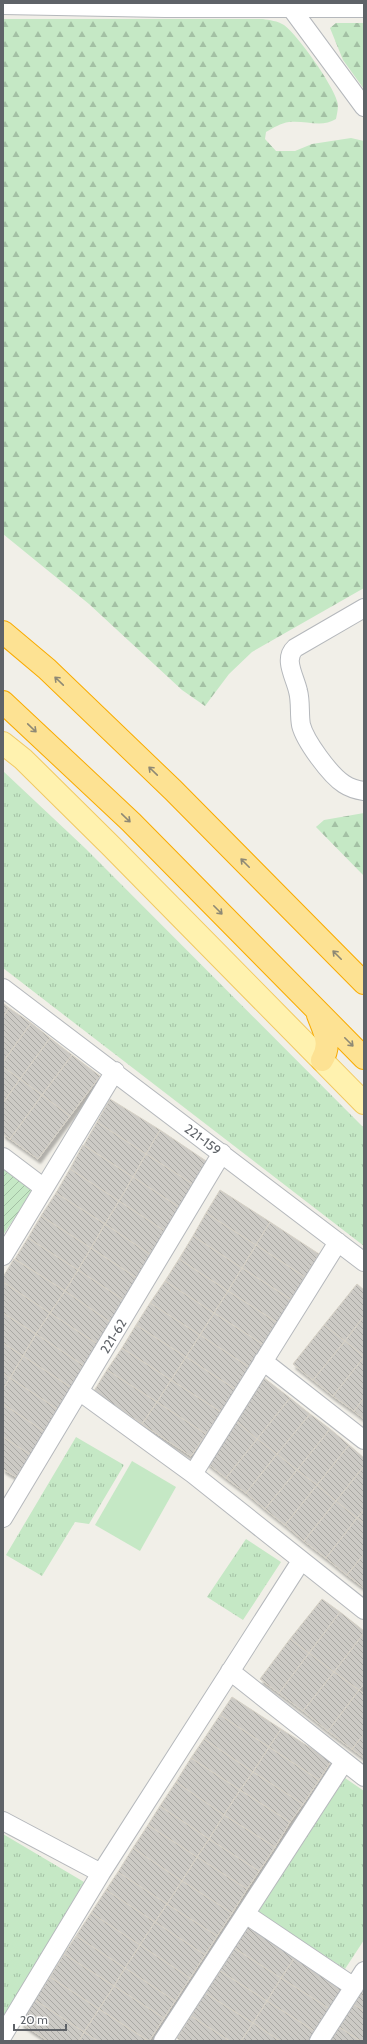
<svg xmlns="http://www.w3.org/2000/svg" width="367" height="2044" viewBox="0 0 367 2044" font-family="Cabin,sans-serif">
<style>
.grass{fill:url(#grass-tufts)}
.forest{fill:url(#forest-firs)}
.garden{fill:url(#garden-furrows)}
.pitch{fill:#c5e8c5}
.building{fill:url(#building-back-hatch);stroke:#d6d1c6;filter:url(#shadow)}
.lines{fill:none;stroke-linecap:round;stroke-linejoin:round}
.minor-casing{stroke:#b5b8bc;stroke-width:20}
.major-casing{stroke:#f2c960;stroke-width:24}
.highway-casing{stroke:#f9ab00;stroke-width:24}
.minor{stroke:#fff;stroke-width:18}
.major{stroke:#fff2af;stroke-width:22}
.highway{stroke:#fde293;stroke-width:22}
.oneway{stroke:#8e8975}
.labels{text-anchor:middle;dominant-baseline:central;stroke-width:3.5;stroke-linejoin:round;paint-order:stroke}
.street-label{font-size:13px;fill:#5f6368;stroke:#fff}
</style>
<defs>
<pattern id="grass-tufts" width="24" height="20" patternUnits="userSpaceOnUse"><rect width="24" height="20" fill="#c5e8c5"/><path d="M3 7l-1-3M5 7V3M7 7l1-3M15 17l-1-3M17 17v-4M19 17l1-3" fill="none" stroke="#a3c0a4"/></pattern>
<pattern id="forest-firs" width="22" height="20" patternUnits="userSpaceOnUse"><rect width="22" height="20" fill="#c5e8c5"/><path d="M5 1l3.5 6h-7zM16 11l3.5 6h-7z" fill="#a3c0a4"/></pattern>
<pattern id="garden-furrows" width="10" height="10" patternUnits="userSpaceOnUse"><rect width="10" height="10" fill="#c5e8c5"/><path d="M-1 1l2-2M0 10L10 0M9 11l2-2" fill="none" stroke="#a3c0a4"/></pattern>
<pattern id="building-back-hatch" width="6" height="6" patternUnits="userSpaceOnUse"><rect width="6" height="6" fill="#cccac5"/><path d="M-1 5l2 2M0 0l6 6M5-1l2 2" fill="none" stroke="#a9a8a4"/></pattern>
<filter id="shadow"><feDropShadow dx="2.5" dy="4.5" stdDeviation="1" flood-color="#0004"/></filter>
</defs>
<rect width="100%" height="100%" fill="#f1efe8"/>
<path class="grass" d="M 3,771 L 86,849 L 364,1128 L 364,1246 L 3,968 Z
M 76,1437 L 124,1465 L 89,1524 L 75,1522 L 42,1576 L 6,1555 Z
M 246,1539 L 281,1562 L 243,1620 L 207,1597 Z
M 345,1778 L 364,1791 L 364,1940 L 345,1969 L 258,1912 Z
M 3,1834 L 84,1882 L 3,2020 Z"/>
<path class="forest" d="M 3,19 L 263,19 C 269,20 278,21 284,25 C 297,34 333,85 337,101 C 339,106 337,114 336,119 C 322,128 305,120 289,122 C 281,123 273,128 266,132 L 265,139 L 276,151 L 295,151 L 312,144 L 351,138 L 364,141 L 364,588 L 252,652 L 229,674 L 205,706 L 182,690 L 89,604 L 3,534 Z
M 336,23 L 364,23 L 364,89 L 343,60 L 330,28 Z
M 364,813 L 364,876 L 316,827 L 324,820 Z"/>
<path class="garden" d="M 3,1166 L 35,1188 L 3,1235 Z"/>
<path class="pitch" d="M 132,1461 L 176,1487 L 140,1551 L 95,1525 Z"/>
<path class="building" d="M 3,1003 L 9,1008 L 3,1017 Z
M 9,1008 L 31,1023 L 3,1062 L 3,1017 Z
M 31,1023 L 50,1038 L 20,1079 L 3,1067 L 3,1062 Z
M 50,1038 L 72,1055 L 42,1095 L 20,1079 Z
M 72,1055 L 100,1076 L 70,1116 L 42,1095 Z
M 3,1067 L 20,1079 L 3,1103 Z
M 20,1079 L 42,1095 L 10,1139 L 3,1134 L 3,1103 Z
M 42,1095 L 70,1116 L 38,1159 L 10,1139 Z
M 110,1099 L 160,1130 L 146,1154 L 97,1122 Z
M 97,1122 L 146,1154 L 133,1177 L 84,1145 Z
M 160,1130 L 209,1163 L 196,1186 L 146,1154 Z
M 83,1145 L 133,1177 L 119,1201 L 70,1169 Z
M 146,1154 L 196,1186 L 182,1209 L 133,1177 Z
M 70,1169 L 119,1201 L 105,1224 L 56,1193 Z
M 133,1177 L 182,1209 L 168,1233 L 119,1201 Z
M 220,1190 L 270,1222 L 256,1245 L 206,1213 Z
M 56,1193 L 105,1224 L 91,1248 L 41,1216 Z
M 119,1201 L 168,1233 L 154,1257 L 105,1224 Z
M 206,1213 L 256,1245 L 242,1268 L 193,1236 Z
M 41,1216 L 91,1248 L 78,1270 L 28,1238 Z
M 270,1222 L 319,1254 L 305,1277 L 256,1245 Z
M 105,1224 L 154,1257 L 140,1280 L 91,1248 Z
M 193,1236 L 242,1268 L 228,1291 L 179,1259 Z
M 28,1238 L 78,1270 L 65,1291 L 15,1259 Z
M 256,1245 L 305,1277 L 292,1300 L 242,1268 Z
M 91,1248 L 140,1280 L 127,1302 L 78,1270 Z
M 14,1259 L 65,1291 L 50,1313 L 3,1282 L 3,1277 Z
M 179,1259 L 228,1291 L 214,1313 L 165,1281 Z
M 242,1268 L 292,1300 L 278,1323 L 228,1291 Z
M 78,1270 L 127,1302 L 113,1324 L 65,1291 Z
M 165,1281 L 214,1313 L 200,1335 L 150,1303 Z
M 3,1282 L 50,1313 L 36,1334 L 3,1313 Z
M 357,1284 L 364,1290 L 364,1316 L 345,1341 L 324,1325 Z
M 65,1291 L 113,1324 L 99,1345 L 50,1313 Z
M 228,1291 L 278,1323 L 264,1345 L 214,1313 Z
M 150,1303 L 200,1335 L 186,1357 L 136,1325 Z
M 3,1313 L 36,1334 L 23,1356 L 3,1343 Z
M 50,1313 L 99,1345 L 86,1367 L 36,1334 Z
M 214,1313 L 264,1345 L 249,1367 L 200,1335 Z
M 364,1316 L 364,1356 L 345,1341 Z
M 136,1325 L 186,1357 L 171,1380 L 122,1348 Z
M 324,1325 L 345,1341 L 313,1380 L 293,1364 Z
M 36,1334 L 86,1367 L 72,1388 L 23,1356 Z
M 200,1335 L 249,1367 L 235,1389 L 186,1357 Z
M 345,1341 L 364,1357 L 333,1396 L 313,1380 Z
M 3,1343 L 23,1356 L 10,1378 L 3,1373 Z
M 122,1348 L 171,1380 L 157,1402 L 107,1370 Z
M 23,1356 L 72,1388 L 59,1410 L 10,1378 Z
M 186,1357 L 235,1389 L 221,1412 L 171,1380 Z
M 364,1357 L 364,1398 L 354,1411 L 333,1396 Z
M 107,1370 L 157,1402 L 142,1424 L 94,1391 Z
M 3,1373 L 10,1378 L 3,1389 Z
M 10,1378 L 59,1410 L 45,1432 L 3,1404 L 3,1389 Z
M 264,1378 L 290,1398 L 257,1439 L 234,1419 Z
M 171,1380 L 221,1412 L 206,1434 L 157,1402 Z
M 290,1398 L 310,1414 L 277,1454 L 257,1439 Z
M 364,1398 L 364,1419 L 354,1411 Z
M 157,1402 L 206,1434 L 191,1456 L 142,1424 Z
M 3,1404 L 45,1432 L 31,1455 L 3,1437 Z
M 310,1414 L 330,1429 L 297,1470 L 277,1454 Z
M 234,1419 L 257,1439 L 226,1478 L 206,1462 Z
M 330,1429 L 349,1445 L 317,1485 L 297,1470 Z
M 3,1437 L 31,1455 L 16,1477 L 3,1469 Z
M 257,1439 L 277,1454 L 246,1493 L 226,1478 Z
M 349,1445 L 364,1458 L 364,1466 L 336,1501 L 317,1485 Z
M 277,1454 L 297,1470 L 265,1509 L 246,1493 Z
M 364,1466 L 364,1510 L 357,1518 L 336,1501 Z
M 297,1470 L 317,1485 L 285,1525 L 265,1509 Z
M 317,1485 L 336,1501 L 304,1541 L 285,1525 Z
M 336,1501 L 357,1518 L 326,1558 L 304,1541 Z
M 364,1510 L 364,1523 L 357,1518 Z
M 357,1518 L 364,1523 L 364,1554 L 347,1575 L 326,1558 Z
M 364,1554 L 364,1588 L 347,1575 Z
M 322,1599 L 340,1612 L 309,1653 L 290,1639 Z
M 340,1612 L 364,1631 L 364,1633 L 334,1672 L 309,1653 Z
M 364,1633 L 364,1684 L 359,1690 L 334,1672 Z
M 290,1639 L 309,1653 L 279,1693 L 260,1679 Z
M 309,1653 L 334,1672 L 303,1711 L 279,1693 Z
M 334,1672 L 359,1690 L 328,1731 L 303,1711 Z
M 359,1690 L 364,1694 L 364,1734 L 352,1749 L 328,1731 Z
M 232,1697 L 281,1729 L 269,1747 L 220,1715 Z
M 220,1715 L 269,1747 L 253,1772 L 204,1739 Z
M 281,1729 L 331,1761 L 319,1780 L 269,1747 Z
M 364,1734 L 364,1758 L 352,1749 Z
M 204,1739 L 253,1772 L 240,1790 L 191,1758 Z
M 269,1747 L 319,1780 L 303,1804 L 253,1772 Z
M 191,1758 L 240,1790 L 224,1815 L 176,1782 Z
M 253,1772 L 303,1804 L 290,1822 L 240,1790 Z
M 176,1782 L 224,1815 L 209,1839 L 160,1806 Z
M 240,1790 L 290,1822 L 275,1847 L 224,1815 Z
M 160,1806 L 209,1839 L 197,1857 L 148,1825 Z
M 224,1815 L 275,1847 L 259,1871 L 209,1839 Z
M 148,1825 L 197,1857 L 182,1881 L 133,1848 Z
M 209,1839 L 259,1871 L 247,1889 L 197,1857 Z
M 133,1848 L 182,1881 L 167,1904 L 118,1872 Z
M 197,1857 L 247,1889 L 232,1913 L 182,1881 Z
M 118,1872 L 167,1904 L 155,1922 L 106,1890 Z
M 182,1881 L 232,1913 L 217,1936 L 167,1904 Z
M 106,1890 L 155,1922 L 140,1945 L 91,1913 Z
M 167,1904 L 217,1936 L 205,1955 L 155,1922 Z
M 91,1913 L 140,1945 L 125,1968 L 76,1936 Z
M 155,1922 L 205,1955 L 190,1978 L 140,1945 Z
M 249,1925 L 296,1956 L 281,1978 L 234,1948 Z
M 76,1936 L 125,1968 L 114,1986 L 64,1954 Z
M 140,1945 L 190,1978 L 175,2001 L 125,1968 Z
M 234,1948 L 281,1978 L 267,2001 L 220,1971 Z
M 64,1954 L 114,1986 L 99,2009 L 50,1977 Z
M 296,1956 L 345,1986 L 330,2009 L 281,1978 Z
M 125,1968 L 175,2001 L 164,2018 L 114,1986 Z
M 220,1971 L 267,2001 L 253,2023 L 205,1993 Z
M 50,1977 L 99,2009 L 84,2032 L 35,2000 Z
M 281,1978 L 330,2009 L 316,2032 L 267,2001 Z
M 114,1986 L 164,2018 L 149,2041 L 99,2009 Z
M 364,1988 L 364,2011 L 353,2004 Z
M 205,1993 L 253,2023 L 241,2041 L 230,2041 L 191,2016 Z
M 35,2000 L 84,2032 L 79,2041 L 48,2041 L 21,2023 Z
M 267,2001 L 316,2032 L 310,2041 L 280,2041 L 253,2023 Z
M 353,2004 L 364,2011 L 364,2041 L 361,2041 L 339,2027 Z
M 99,2009 L 148,2041 L 98,2041 L 84,2032 Z
M 191,2016 L 230,2041 L 181,2041 L 177,2038 Z
M 253,2023 L 280,2041 L 241,2041 Z
M 339,2027 L 360,2041 L 330,2041 Z
M 84,2032 L 98,2041 L 79,2041 Z"/>
<g class="lines">
<g class="minor-casing">
<path id="minor" d="M 3,5 L 165,8 L 364,8
M 291,8 L 364,107
M 364,608 L 295,648 C 283,659 295,677 298,691 C 301,702 299,714 301,725 C 305,741 330,775 344,784 C 350,788 357,790 364,791
M 3,988 L 364,1262
M 3,1157 L 44,1188
M 3,1256 L 115,1071
M 263,1361 L 364,1440
M 79,1391 L 193,1474 L 364,1610
M 193,1474 L 338,1242
M 3,1518 L 222,1153
M 230,1671 L 364,1777
M 3,1821 L 101,1873
M 247,1915 L 354,1987
M 3,2035 L 101,1873 L 301,1561
M 163,2041 L 344,1762
M 319,2041 L 364,1971"/>
</g>
<g class="major-casing">
<path id="major" d="M 3,743 L 23,759 L 111,846 L 364,1103"/>
</g>
<g class="highway-casing">
<path id="highway" d="M 3,632 L 47,669 L 173,790 L 364,983
M 3,702 L 131,822 L 364,1058
M 318,1015 C 324,1031 332,1044 322,1060"/>
</g>
<use href="#minor" class="minor"/>
<use href="#major" class="major"/>
<use href="#highway" class="highway"/>
</g>
<defs><path id="oneway-shaft" d="M-6 0H5M1.5-3L5.5 0L1.5 3" fill="none" stroke-width="1.6" stroke-linecap="round" stroke-linejoin="round"/></defs>
<g class="oneway">
<use href="#oneway-shaft" transform="translate(59 681) rotate(-136)"/>
<use href="#oneway-shaft" transform="translate(32 728) rotate(44)"/>
<use href="#oneway-shaft" transform="translate(153 771) rotate(-136)"/>
<use href="#oneway-shaft" transform="translate(126 818) rotate(44)"/>
<use href="#oneway-shaft" transform="translate(245 863) rotate(-135)"/>
<use href="#oneway-shaft" transform="translate(218 910) rotate(45)"/>
<use href="#oneway-shaft" transform="translate(337 955) rotate(-135)"/>
<use href="#oneway-shaft" transform="translate(349 1042) rotate(45)"/>
</g>
<g class="labels">
<g class="street-label">
<text transform="translate(203 1139) rotate(37)">221-159</text>
<text transform="translate(113 1336) rotate(-59)">221-62</text>
</g>
</g>
<rect width="367" height="2044" fill="none" stroke="#5f6368" stroke-width="8"/>
<path d="M14 2024v6h52v-6" fill="none" stroke="#5f6368" stroke-width="2"/>
<text x="20" y="2024" font-size="12" fill="#5f6368" stroke="#ffffff" stroke-width="3" paint-order="stroke">20 m</text>
</svg>
